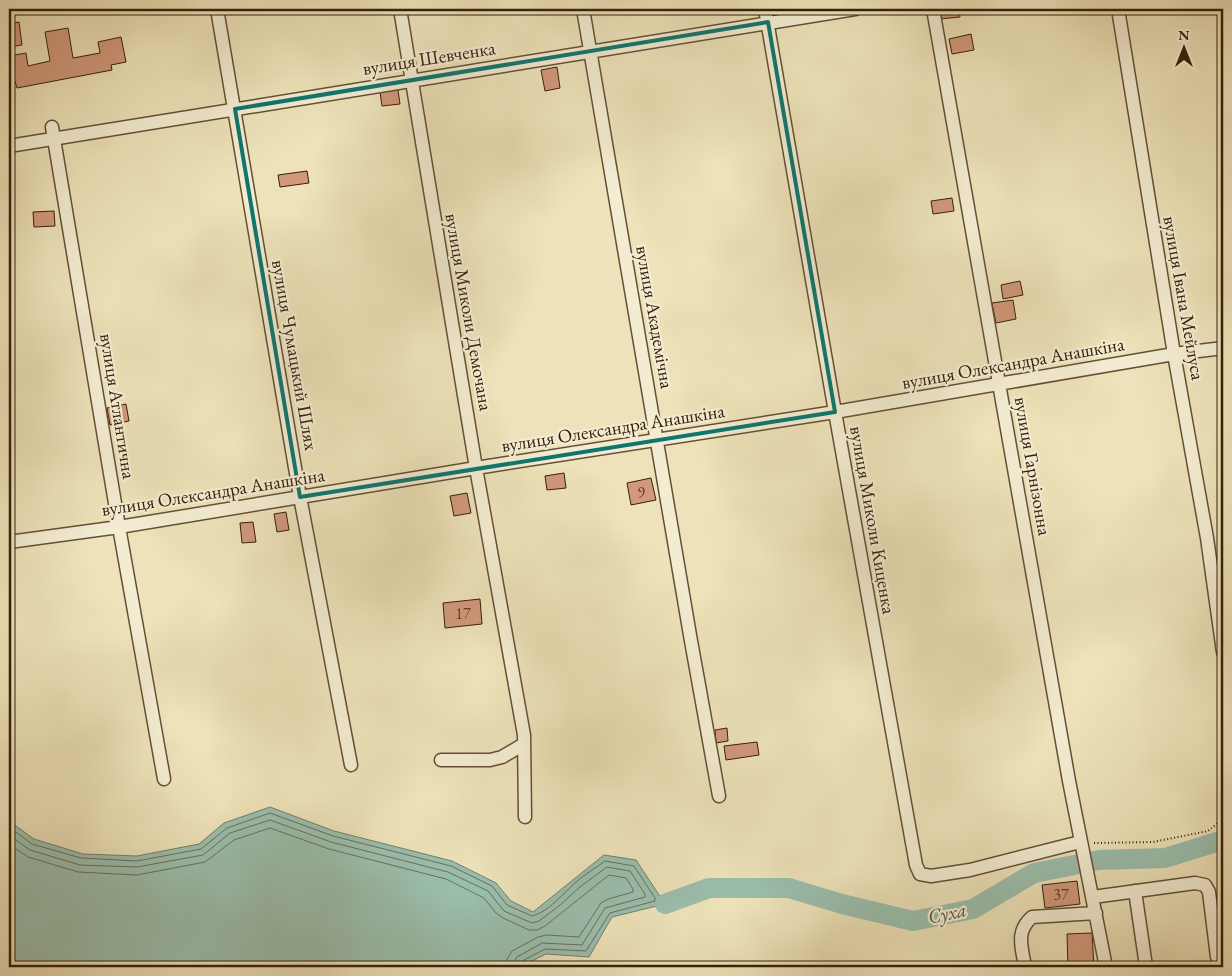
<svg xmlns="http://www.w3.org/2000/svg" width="1232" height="976" viewBox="0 0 1232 976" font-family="'EB Garamond',serif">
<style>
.water{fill:#9abeac;stroke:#727f6b}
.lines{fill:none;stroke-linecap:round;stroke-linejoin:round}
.shore{stroke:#686f5b;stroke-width:1}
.river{stroke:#9abeac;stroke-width:20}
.building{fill:#d1987a;stroke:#35200a}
.minor-casing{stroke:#635036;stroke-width:15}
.path{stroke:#35200a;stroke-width:2;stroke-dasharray:1 2.5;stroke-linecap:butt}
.minor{stroke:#f3ecd2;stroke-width:12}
.marked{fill:none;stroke:#0f766e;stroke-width:4;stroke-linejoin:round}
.labels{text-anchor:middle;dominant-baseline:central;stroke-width:4.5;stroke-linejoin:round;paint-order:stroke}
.number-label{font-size:16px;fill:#5c3e26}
.street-label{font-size:19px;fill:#35200a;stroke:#f3ecd2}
.water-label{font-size:20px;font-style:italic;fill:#534f3b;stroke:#f3ecd2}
</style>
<rect width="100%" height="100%" fill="#ede2b9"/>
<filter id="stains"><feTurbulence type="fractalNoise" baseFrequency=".004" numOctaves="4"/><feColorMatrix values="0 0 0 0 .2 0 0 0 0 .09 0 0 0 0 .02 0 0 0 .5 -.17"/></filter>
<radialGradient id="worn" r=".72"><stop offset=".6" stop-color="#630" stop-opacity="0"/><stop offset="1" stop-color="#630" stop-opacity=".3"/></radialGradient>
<path class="water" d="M 270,807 L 334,831 L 452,861 L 496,883 L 511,901 L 533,912 L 604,855 L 636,860 L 665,904 L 612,917 L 589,957 L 546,954 L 520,967 L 9,967 L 9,821 L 34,839 L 83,854 L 137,856 L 199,844 L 224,823 Z"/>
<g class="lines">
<path class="shore" d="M 9,827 L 32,844 L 81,858 L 137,861 L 201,849 L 227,828 L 270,813 L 333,836 L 451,866 L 492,886 L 507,905 L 532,916 C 547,913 565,892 576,882 C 585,874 596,868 605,861 L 634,866 L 655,898 L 655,901 L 610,913 L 586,951 L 545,949 L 522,961 L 519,967
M 9,835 L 30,850 L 80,865 L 137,867 L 203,855 L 230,833 L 270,820 L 331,842 L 448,872 L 488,891 L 504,911 L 532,923 L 539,921 L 559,906 L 581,886 L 607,867 L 630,871 L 645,894 L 645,897 L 605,908 L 582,945 L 542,943 L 517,957 L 514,962 L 513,967
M 9,844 L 28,857 L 78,872 L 137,875 L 205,862 L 234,840 L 270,828 L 329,849 L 446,879 L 484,898 L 496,913 L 503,918 L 529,930 L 537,930 L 545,926 L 609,875 L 626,878 L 633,889 L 633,892 L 608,899 L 601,903 L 579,937 L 547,935 L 538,937 L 512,951 L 507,959 L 506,967"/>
<path class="river" d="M 665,904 L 709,888 L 789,888 L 842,904 L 913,921 L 973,909 L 1034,873 L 1099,860 L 1165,858 L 1223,840"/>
</g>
<path class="building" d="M 939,9 L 959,9 L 960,17 L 940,19 Z
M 19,22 L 22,45 L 9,47 L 9,24 Z
M 68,28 L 73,58 L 100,53 L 98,42 L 121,37 L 126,62 L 111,65 L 112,70 L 17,88 L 15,81 L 9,82 L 9,56 L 26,53 L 28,66 L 50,61 L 45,32 Z
M 971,34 L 974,50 L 952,54 L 949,39 Z
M 557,67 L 560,88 L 545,91 L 541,70 Z
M 398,90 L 400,104 L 382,106 L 380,92 Z
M 307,171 L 309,183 L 280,187 L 278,175 Z
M 952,198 L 954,211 L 933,214 L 931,201 Z
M 54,211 L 55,226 L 34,227 L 33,212 Z
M 1020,281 L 1023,295 L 1003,299 L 1001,285 Z
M 1013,300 L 1016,319 L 996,323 L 992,303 Z
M 126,404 L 129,421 L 110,425 L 107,408 Z
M 564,473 L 566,488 L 547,490 L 545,476 Z
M 651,478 L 656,500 L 631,505 L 627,483 Z
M 467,493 L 471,513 L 454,516 L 450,496 Z
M 286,512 L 289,530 L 277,532 L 274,514 Z
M 253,522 L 256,542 L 242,543 L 240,523 Z
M 480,599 L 482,624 L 445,628 L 443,603 Z
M 727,728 L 728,741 L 716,743 L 715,730 Z
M 757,742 L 759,755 L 726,760 L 724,746 Z
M 1077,881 L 1080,904 L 1045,908 L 1042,885 Z
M 1092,933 L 1094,967 L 1068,967 L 1067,934 Z"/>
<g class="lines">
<g class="minor-casing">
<path id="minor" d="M 217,9 L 300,497 L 351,765
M 400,9 L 476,468 L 524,735 L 525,817
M 583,9 L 691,641 L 719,796
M 765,9 L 835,412 L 916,865 L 920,874 L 931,876 L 970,870 L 1080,842
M 933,9 L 1069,781 L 1106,967
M 1118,9 L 1174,354 L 1207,538 L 1223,652
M 52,127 L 119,527 L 164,779
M 9,146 L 855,9
M 9,542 L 119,527 L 476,468 L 835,412 L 1174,354 L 1223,348
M 441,760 L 490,760 L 502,757 L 524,744
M 1135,891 L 1146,966
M 1093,897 L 1195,883 L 1205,885 L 1209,892 L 1217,957
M 1025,967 C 1022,947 1015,932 1032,917 L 1096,913"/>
</g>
<path class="path" d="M 1094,843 L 1153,842 L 1208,831 L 1223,819"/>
<use href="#minor" class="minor"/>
</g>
<path class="marked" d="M 768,22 L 835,412 L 300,497 L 235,109 Z"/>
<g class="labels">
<g class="number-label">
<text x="641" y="492">9</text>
<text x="463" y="613">17</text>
<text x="1061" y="894">37</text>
</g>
<g class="street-label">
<text transform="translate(429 58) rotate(-9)">вулиця Шевченка</text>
<text transform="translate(1184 298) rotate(80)">вулиця Івана Мейлуса</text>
<text transform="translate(469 312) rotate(80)">вулиця Миколи Демочана</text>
<text transform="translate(655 317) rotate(80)">вулиця Академічна</text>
<text transform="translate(295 355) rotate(80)">вулиця Чумацький Шлях</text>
<text transform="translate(1013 363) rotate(-10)">вулиця Олександра Анашкіна</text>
<text transform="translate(118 406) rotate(81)">вулиця Атлантична</text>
<text transform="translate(613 428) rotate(-9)">вулиця Олександра Анашкіна</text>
<text transform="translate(1033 466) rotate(80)">вулиця Гарнізонна</text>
<text transform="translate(213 492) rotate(-9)">вулиця Олександра Анашкіна</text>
<text transform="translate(873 520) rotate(80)">вулиця Миколи Киценка</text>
</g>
<g class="water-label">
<text transform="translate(947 913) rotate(-12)">Суха</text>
</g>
</g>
<rect width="1232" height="976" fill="none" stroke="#ede2b9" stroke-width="30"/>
<rect x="10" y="10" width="1212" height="956" fill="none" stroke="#35200a" stroke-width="2.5"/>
<rect x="15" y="15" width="1202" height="946" fill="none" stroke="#35200a"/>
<g transform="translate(1184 48)" stroke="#f3ecd2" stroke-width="4" paint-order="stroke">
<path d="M0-4L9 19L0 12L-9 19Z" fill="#35200a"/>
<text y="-8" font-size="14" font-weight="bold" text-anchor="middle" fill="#35200a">N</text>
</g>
<rect width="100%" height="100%" filter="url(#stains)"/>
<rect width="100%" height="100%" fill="url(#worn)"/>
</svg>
